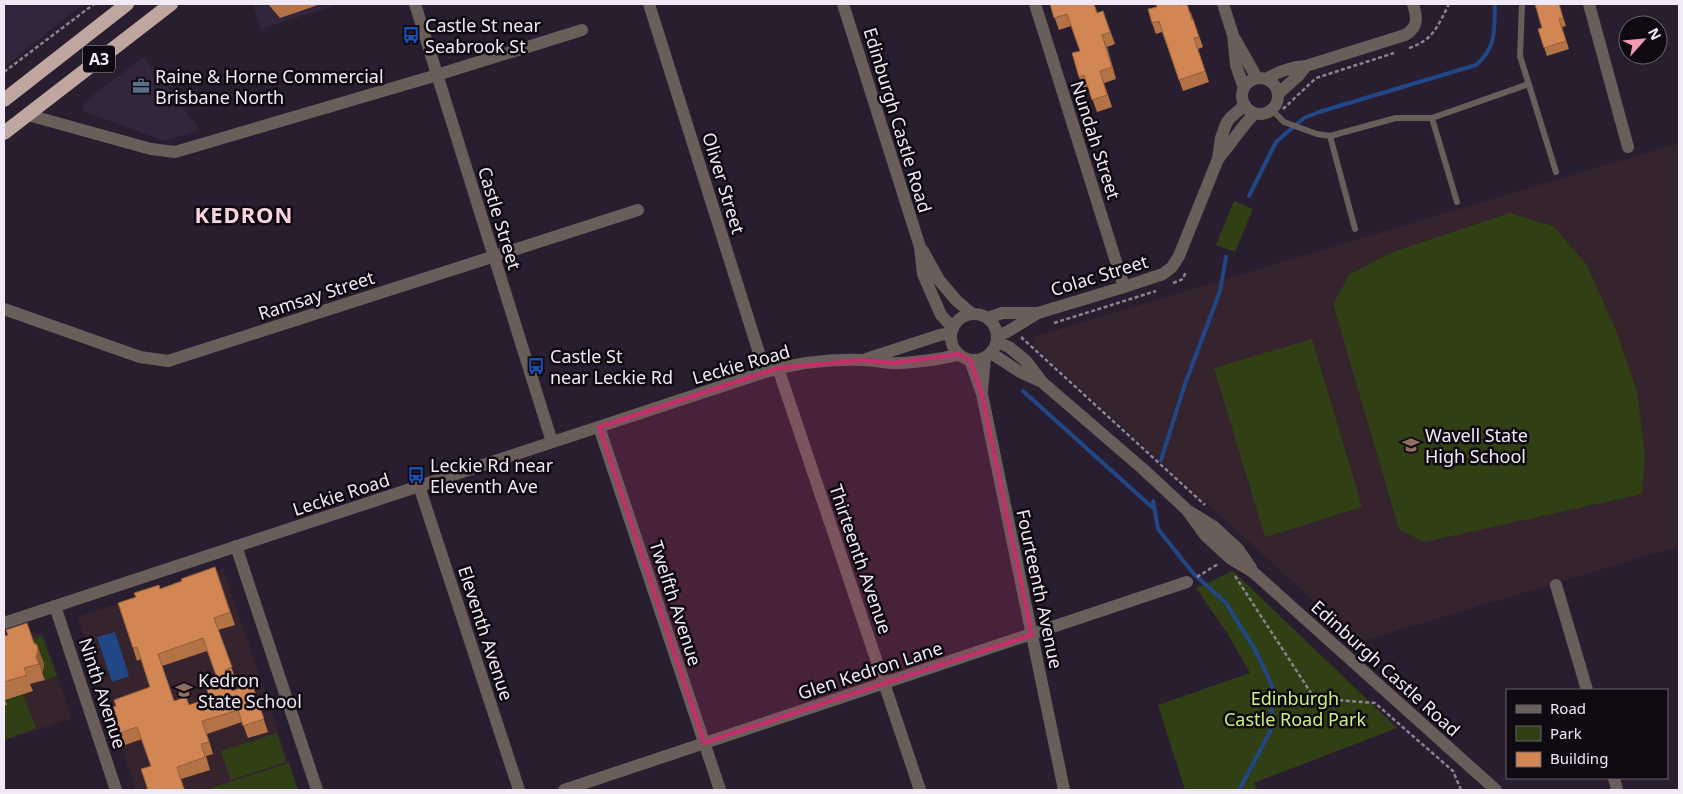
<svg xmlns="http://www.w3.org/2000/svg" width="1683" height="794" viewBox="0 0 1683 794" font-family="'Noto Sans',sans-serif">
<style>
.built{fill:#33253b}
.education{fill:#35242e}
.green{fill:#304014}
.water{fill:#224786}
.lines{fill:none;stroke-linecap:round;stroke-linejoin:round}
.stream{stroke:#224786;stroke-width:4}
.path{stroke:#8c8291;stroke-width:2.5;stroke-dasharray:4 2.5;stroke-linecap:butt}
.service{stroke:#6a5e5b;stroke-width:6}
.minor{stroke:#6a5e5b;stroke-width:12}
.tertiary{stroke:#6a5e5b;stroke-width:12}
.trunk{stroke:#bfa69e;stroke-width:14}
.wall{fill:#b47347;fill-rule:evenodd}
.shaded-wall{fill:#925e3a}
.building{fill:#d18653;stroke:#925e3a;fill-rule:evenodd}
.marked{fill:#c72d6a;fill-opacity:0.2;stroke:#c72d6a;stroke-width:4;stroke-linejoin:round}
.labels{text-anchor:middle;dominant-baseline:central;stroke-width:5;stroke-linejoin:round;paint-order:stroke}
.shield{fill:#0f0a11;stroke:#ada6b1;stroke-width:1}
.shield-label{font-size:16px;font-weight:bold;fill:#f1e9f5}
.poi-label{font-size:18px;fill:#f1e9f5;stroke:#0f0a11;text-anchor:start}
.street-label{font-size:18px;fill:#f1e9f5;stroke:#0f0a11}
.park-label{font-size:18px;fill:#c7f286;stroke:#0f0a11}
.district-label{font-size:22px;font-weight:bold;letter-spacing:1px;fill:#f8d5de;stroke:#0f0a11}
</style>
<rect width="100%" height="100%" fill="#291e2f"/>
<path class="built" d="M 4,4 L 83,4 L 4,67 Z
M 253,4 L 340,4 L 261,29 Z
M 144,57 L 200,130 L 165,141 L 85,112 L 82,108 L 83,103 Z"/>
<path class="education" d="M 1679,143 L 1679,546 L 1359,642 L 1033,345 L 1036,336 Z
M 223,568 L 298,790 L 136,790 L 78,617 Z
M 33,633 L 39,633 L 44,636 L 72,718 L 4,741 L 4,643 Z"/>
<path class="green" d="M 1234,201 L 1253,209 L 1235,252 L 1216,245 Z
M 1510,213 L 1553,226 L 1587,265 L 1617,333 L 1637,392 L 1645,456 L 1642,494 L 1424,542 L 1399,529 L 1333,304 L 1350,274 L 1390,253 Z
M 1312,339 L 1362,507 L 1265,537 L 1214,368 Z
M 1233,571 L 1397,728 L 1254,783 L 1258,790 L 1185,790 L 1158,705 L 1250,673 L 1227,633 L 1196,588 Z
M 42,636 L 57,676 L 45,680 L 41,670 L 40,659 L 33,639 Z
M 23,694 L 36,728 L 4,740 L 4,706 L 7,705 L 5,700 Z
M 277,733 L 286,762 L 231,780 L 221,751 Z
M 289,763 L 298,790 L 205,790 Z"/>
<path class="water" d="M 115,632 L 129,676 L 112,682 L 97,637 Z"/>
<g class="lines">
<path class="stream" d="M 1249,196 L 1276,142 L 1304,118 L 1319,112 L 1476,65 C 1497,47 1494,30 1495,4
M 1023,391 L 1153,508
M 1161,460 L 1185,384 L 1220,291 L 1226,257
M 1153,501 L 1158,529 L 1193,573 L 1226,603 L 1257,653 L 1272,686 L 1271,730 L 1239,790"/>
<path class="path" d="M 1409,48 C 1434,40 1438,25 1449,4
M 4,72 L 94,4
M 1283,109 L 1316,78 L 1394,53
M 1173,283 L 1183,279 L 1186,271
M 1054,323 L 1156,291
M 1023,337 L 1022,338 L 1205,505
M 1235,576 L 1311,693 L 1325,699 L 1375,703 L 1453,771 L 1461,790
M 1197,577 L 1218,564"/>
<path class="service" d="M 1522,4 L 1520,56 L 1556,172
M 1272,110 L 1284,122 L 1317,134 L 1330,136 L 1396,118 L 1432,118 L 1529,84
M 1432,118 L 1457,202
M 1330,136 L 1355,229"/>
<path class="minor" d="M 649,4 L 765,372
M 1035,4 L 1124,287
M 1223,4 L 1233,35 L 1236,65 L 1244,88
M 1589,4 L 1628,147
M 1235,39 L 1257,78
M1242 96a18 18 0 1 1 36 0a18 18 0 1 1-36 0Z
M 1266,79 C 1279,71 1292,67 1306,66 L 1405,35 C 1419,27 1417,17 1413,4
M 1278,94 L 1299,75 L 1306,66
M 28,115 L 151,149 L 175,152 L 427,78 L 582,30
M 1218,159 C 1231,144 1241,127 1255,113
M 4,309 L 140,357 L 168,361 L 638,210
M 988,318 L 1002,313 L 1037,313
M 998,335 L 1007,332 L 1038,313 L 1124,287 L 1163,274 L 1172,267 L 1179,256 L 1218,159 L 1221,138 L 1226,124 L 1230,118 L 1245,105
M 970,360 L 982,394 L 1064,790
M 778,368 L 920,790
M 982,391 L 985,358
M 599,427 L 720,790
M 419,486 L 519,790
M 236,546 L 317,790
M 1556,585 L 1587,690
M 55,606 L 116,790
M 1614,778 L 1617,790
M 564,790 L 1187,582"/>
<path class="tertiary" d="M 415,4 L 552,442
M 843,4 L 920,247 L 923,274 L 941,315 L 953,328
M 923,251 L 939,280 L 956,300 L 971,313
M951 337a23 23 0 1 1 46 0a23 23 0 1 1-46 0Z
M 997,342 L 1009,347 L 1026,361 L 1042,382 L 1143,469 L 1187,510 L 1213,526 L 1238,549 L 1251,568
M 991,353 L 1020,372 L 1040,381
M 866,359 L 940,335 L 951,333
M 1187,510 L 1205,535 L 1230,558 L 1253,572 L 1496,790
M 4,623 L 765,372 C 796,363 831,359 863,360 C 872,360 881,362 890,363 C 905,364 944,359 959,354"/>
<path class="trunk" d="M 4,100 L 127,4
M 4,133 L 171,4"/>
</g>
<path class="wall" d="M 268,4 L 321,4 L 280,18 Z
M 1559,4 L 1566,26 L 1562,27 L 1569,49 L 1547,56 L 1538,29 L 1542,28 Z
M 1050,5 L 1097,13 L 1103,11 L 1115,44 L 1107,47 L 1116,79 L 1104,83 L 1112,107 L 1097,112 L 1088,87 L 1083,89 L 1079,77 L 1080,51 L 1071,26 L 1059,30 Z
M 1180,5 L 1191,13 L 1193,19 L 1203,47 L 1198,49 L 1209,82 L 1183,91 L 1162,32 L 1156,34 L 1152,23 L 1157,7 Z
M 215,567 L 235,625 L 218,630 L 236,680 L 229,682 L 232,691 L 252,684 L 268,732 L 248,738 L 242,722 L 207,734 L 213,754 L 206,756 L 210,770 L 181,779 L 185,790 L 148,790 L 151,766 L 142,739 L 125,745 L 116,721 L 118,720 L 116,706 L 150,687 L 141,659 L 137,661 L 133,648 L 160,589 L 182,581 ZM 207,651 L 217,678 L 210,698 L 189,705 L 174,701 L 162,666 Z
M 4,636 L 34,643 L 43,661 L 44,666 L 42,673 L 45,680 L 30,684 L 33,691 L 5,700 L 7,705 L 4,706 Z"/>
<path class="shaded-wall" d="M 1102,35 L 1107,47 L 1116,79 L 1112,67 Z
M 37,645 L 43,661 L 44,666 L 42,673 L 36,657 Z"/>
<path class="building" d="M 1050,4 L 1094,4 L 1097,13 L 1103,11 L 1110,32 L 1102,35 L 1112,67 L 1100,71 L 1107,95 L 1092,100 L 1084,75 L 1079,77 L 1072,53 L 1080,51 L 1067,14 L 1054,18 Z
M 1156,4 L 1179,4 L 1179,5 L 1187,4 L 1192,20 L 1193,19 L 1199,37 L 1194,38 L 1205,71 L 1179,80 L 1159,21 L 1152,23 L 1148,9 L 1157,7 Z
M 1535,4 L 1559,4 L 1563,18 L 1559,19 L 1566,41 L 1544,48 L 1538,29 L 1542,28 Z
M 215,567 L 230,612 L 214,618 L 232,667 L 225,670 L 232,691 L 252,684 L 264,719 L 243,726 L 238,710 L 202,721 L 209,742 L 201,744 L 205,757 L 177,767 L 184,790 L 148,790 L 141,769 L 151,766 L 137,727 L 120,733 L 116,721 L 118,720 L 113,707 L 116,706 L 114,700 L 150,687 L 137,647 L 133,648 L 118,603 L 136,597 L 134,593 L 159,585 L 160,589 L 182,581 L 181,579 ZM 203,638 L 217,678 L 204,682 L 210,698 L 189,705 L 186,697 L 174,701 L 158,654 Z
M 27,623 L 34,643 L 37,645 L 38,650 L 36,657 L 39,664 L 24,668 L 27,675 L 4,682 L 4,636 L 8,635 L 6,630 Z"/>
<path class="marked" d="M 959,354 L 970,360 L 982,394 L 1032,635 L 704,743 L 599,427 L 778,368 L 863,360 L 892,363 Z"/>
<defs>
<g id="bus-bare" transform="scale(1.35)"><path d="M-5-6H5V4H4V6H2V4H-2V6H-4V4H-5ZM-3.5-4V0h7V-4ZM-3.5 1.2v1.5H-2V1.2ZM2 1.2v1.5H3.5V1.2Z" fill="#1a4fb4" stroke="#0f0a11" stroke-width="2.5" paint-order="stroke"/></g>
<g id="office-bare" transform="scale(1.35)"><path d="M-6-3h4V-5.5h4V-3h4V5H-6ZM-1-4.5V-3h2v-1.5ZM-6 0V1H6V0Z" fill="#5c6f8a" stroke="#0f0a11" stroke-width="2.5" paint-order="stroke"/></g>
<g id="school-bare" transform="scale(1.35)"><path d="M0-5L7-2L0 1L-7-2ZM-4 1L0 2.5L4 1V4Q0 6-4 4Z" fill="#8d6e63" stroke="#0f0a11" stroke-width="2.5" paint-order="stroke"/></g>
</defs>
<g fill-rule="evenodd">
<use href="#bus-bare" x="411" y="35"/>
<use href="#office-bare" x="141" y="86"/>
<use href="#bus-bare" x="536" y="366"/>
<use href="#school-bare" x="1411" y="445"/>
<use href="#bus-bare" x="416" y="475"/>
<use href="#school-bare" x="184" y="690"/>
</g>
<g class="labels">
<rect class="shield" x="83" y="45.5" width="32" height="27" rx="4"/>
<g class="shield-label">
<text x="99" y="59">A3</text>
</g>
<g class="poi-label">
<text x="425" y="25">Castle St near<tspan x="425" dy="21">Seabrook St</tspan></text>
<text x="155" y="76">Raine &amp; Horne Commercial<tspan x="155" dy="21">Brisbane North</tspan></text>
<text x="550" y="356">Castle St<tspan x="550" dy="21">near Leckie Rd</tspan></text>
<text x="1425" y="435">Wavell State<tspan x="1425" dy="21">High School</tspan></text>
<text x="430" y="465">Leckie Rd near<tspan x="430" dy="21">Eleventh Ave</tspan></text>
<text x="198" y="680">Kedron<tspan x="198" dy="21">State School</tspan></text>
</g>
<g class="street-label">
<text transform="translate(898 120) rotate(73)">Edinburgh Castle Road</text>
<text transform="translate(1096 140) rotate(72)">Nundah Street</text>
<text transform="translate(724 183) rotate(73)">Oliver Street</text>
<text transform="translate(500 218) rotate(73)">Castle Street</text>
<text transform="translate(1099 275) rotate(-17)">Colac Street</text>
<text transform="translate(316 295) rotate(-18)">Ramsay Street</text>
<text transform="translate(741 364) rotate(-16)">Leckie Road</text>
<text transform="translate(341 494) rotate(-18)">Leckie Road</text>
<text transform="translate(861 559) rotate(71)">Thirteenth Avenue</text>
<text transform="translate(1040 589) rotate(78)">Fourteenth Avenue</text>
<text transform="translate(676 603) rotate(72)">Twelfth Avenue</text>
<text transform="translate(486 633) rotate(72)">Eleventh Avenue</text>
<text transform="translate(1386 668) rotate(42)">Edinburgh Castle Road</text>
<text transform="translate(870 670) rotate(-18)">Glen Kedron Lane</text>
<text transform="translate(103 693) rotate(72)">Ninth Avenue</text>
</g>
<g class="park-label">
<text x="1295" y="698">Edinburgh<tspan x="1295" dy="21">Castle Road Park</tspan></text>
</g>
<g class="district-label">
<text x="244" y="214">KEDRON</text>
</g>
</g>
<rect width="1683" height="794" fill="none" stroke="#f1e9f5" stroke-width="10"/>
<rect x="1506" y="689" width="162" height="90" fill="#0f0a11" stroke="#69636c"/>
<rect x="1516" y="705" width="25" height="8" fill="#6a5e5b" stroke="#69636c"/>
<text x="1550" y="714" font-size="15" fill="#f1e9f5">Road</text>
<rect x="1516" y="726" width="25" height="15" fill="#304014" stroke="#69636c"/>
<text x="1550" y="739" font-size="15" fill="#f1e9f5">Park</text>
<rect x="1516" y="752" width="25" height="15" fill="#d18653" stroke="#69636c"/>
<text x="1550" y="764" font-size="15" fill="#f1e9f5">Building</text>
<g transform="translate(1643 40) rotate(63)"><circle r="24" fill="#0f0a11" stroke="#69636c"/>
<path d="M0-4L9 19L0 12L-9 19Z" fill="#f19ab3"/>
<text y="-8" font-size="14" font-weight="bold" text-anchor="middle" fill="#f1e9f5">N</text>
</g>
</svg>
